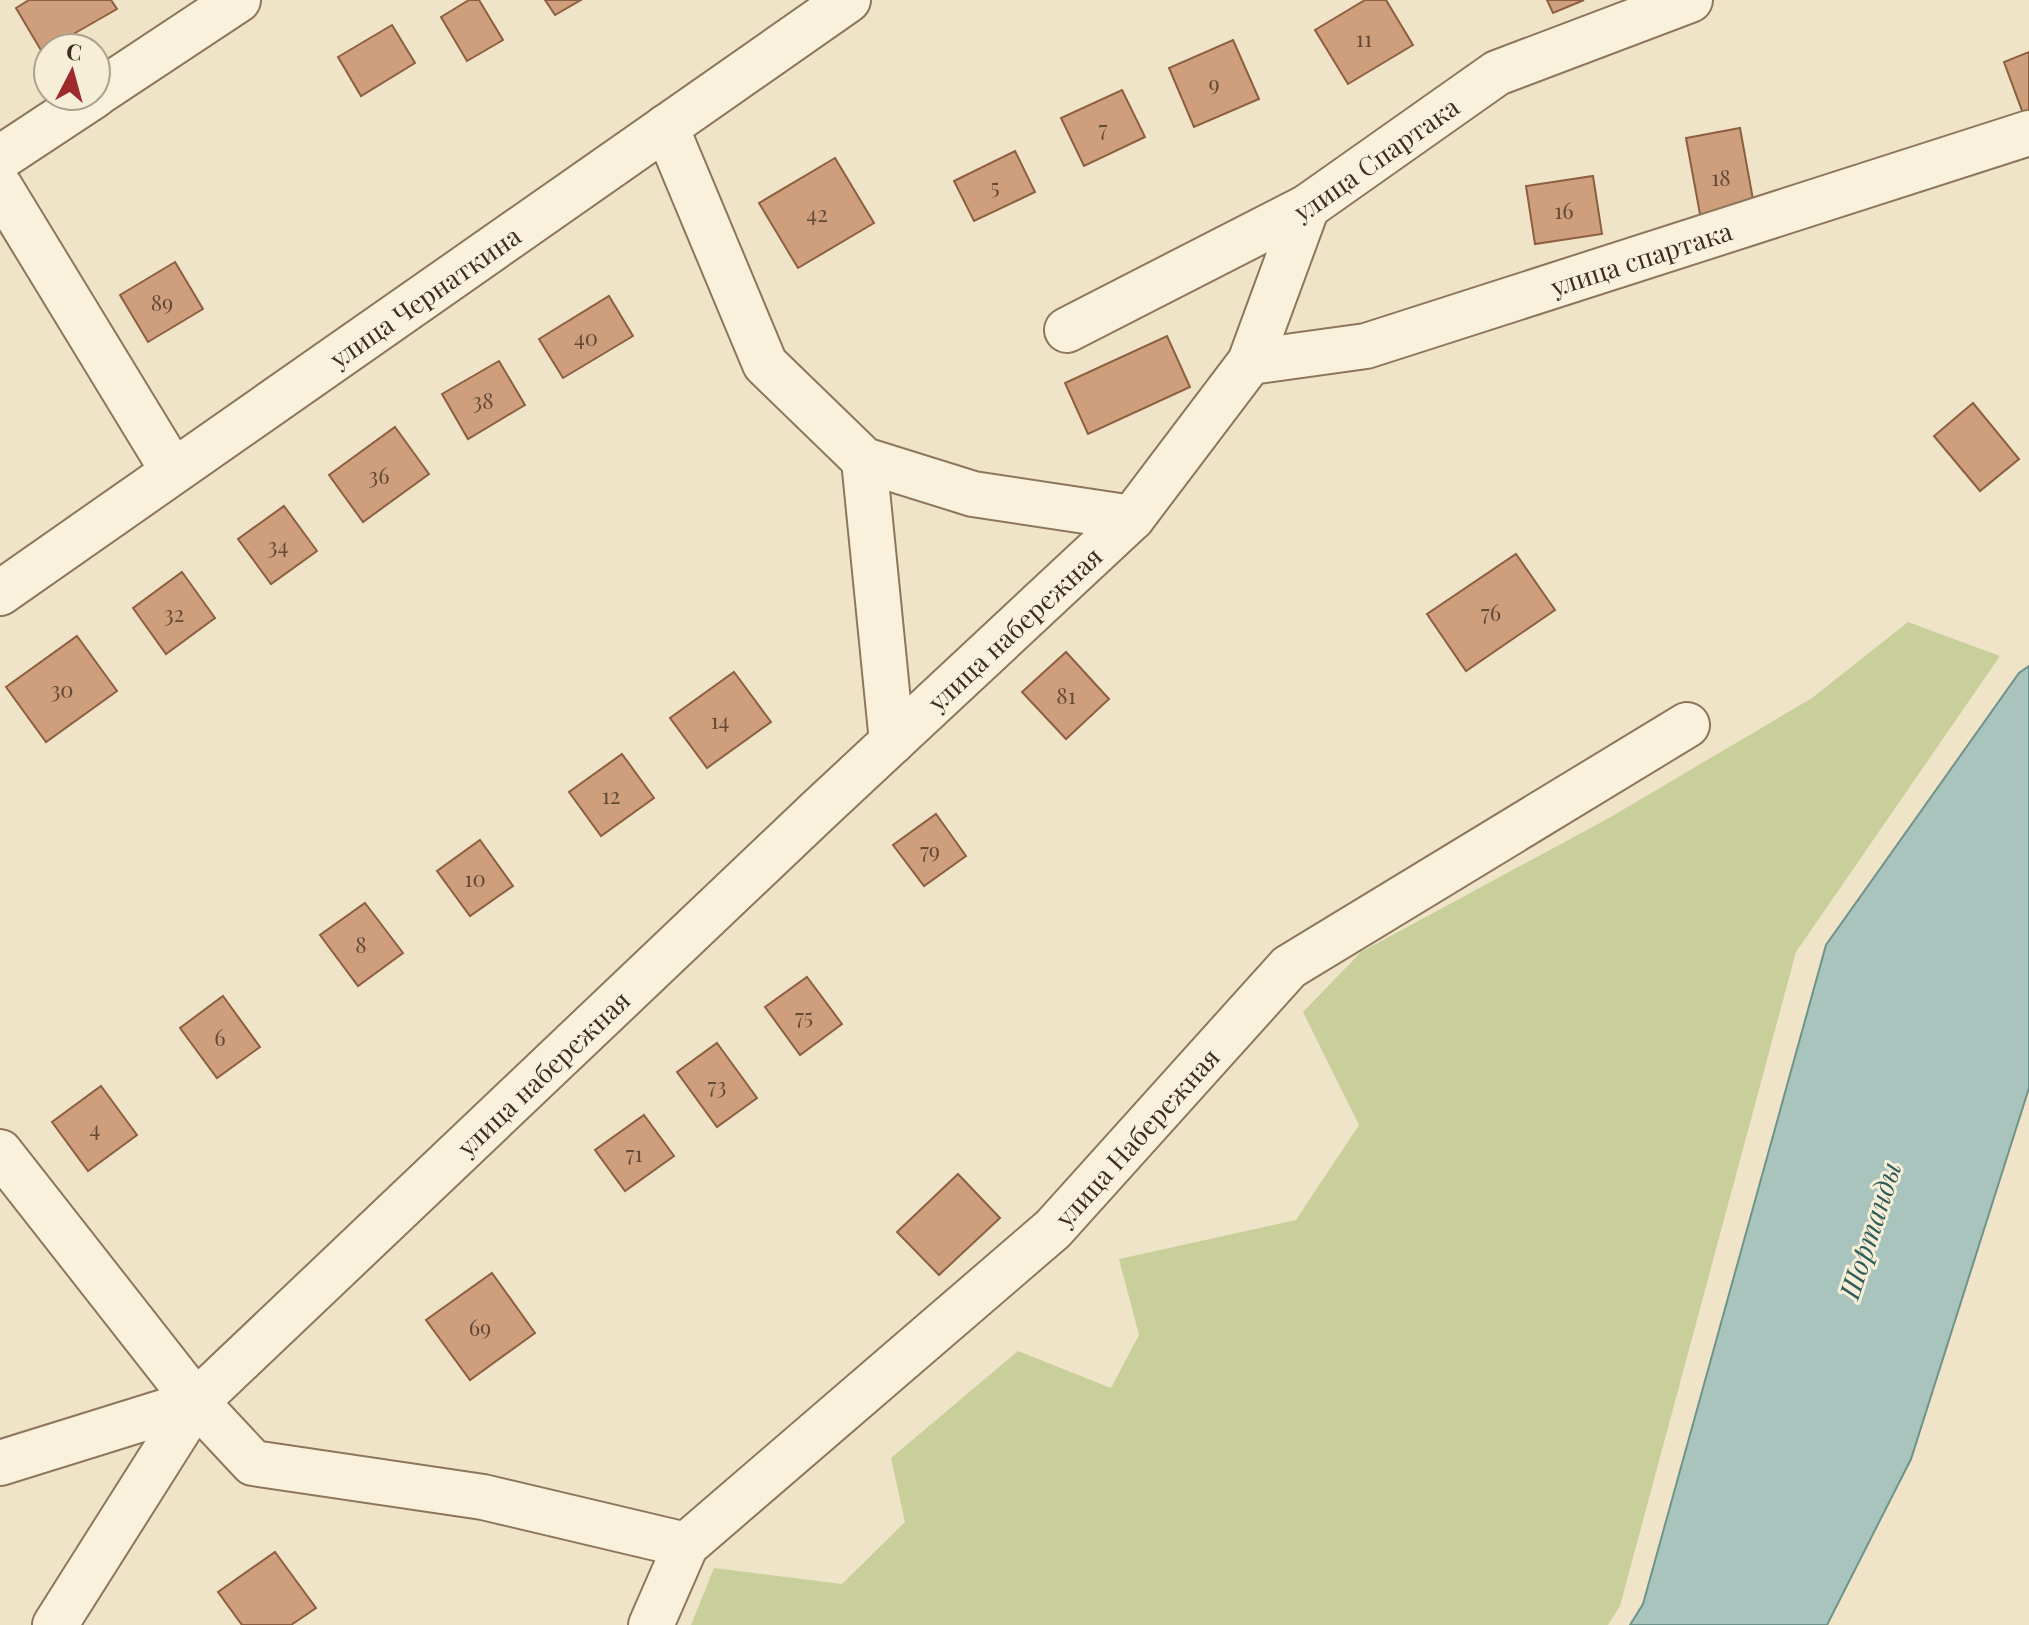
<svg xmlns="http://www.w3.org/2000/svg" width="2029" height="1625" font-family="'Playfair Display',serif">
	<style>
		.green { fill: #c9cf9b }
		.water { fill: #a9c4bc; stroke: #6f938a; stroke-width: 2 }
		.building { fill: #cf9f7d; stroke: #8d5f41; stroke-width: 2 }
		.lines { fill: none; stroke-linecap: round; stroke-linejoin: round }
		.minor-casing { stroke: #8d765c; stroke-width: 48 }
		.minor { stroke: #faf1dc; stroke-width: 44 }
		.labels { text-anchor: middle; dominant-baseline: central; stroke-width: 6; stroke-linejoin: round; paint-order: stroke }
		.number-label { font-size: 22px; fill: #624a37 }
		.street-label { font-size: 26px; fill: #3d2e20; stroke: #f7eed8 }
		.water-label { font-size: 28px; font-style: italic; fill: #2f5d5a; stroke: #f7eed8 }
	</style>
	<rect width="100%" height="100%" fill="#f0e4c8"/>
	<polygon class="green" points="1908,622 2000,656 1796,952 1620,1606 1608,1625 691,1625 714,1568 842,1584 905,1522 891,1458 1018,1351 1111,1388 1139,1335 1119,1259 1296,1220 1359,1125 1303,1012 1361,952 1609,818 1812,698"/>
	<polygon class="water" points="2029,666 2029,1088 1911,1459 1827,1625 1630,1625 1643,1604 1826,945 2019,673"/>
	<g class="building">
		<polygon points="29,0 111,0 117,9 42,52 16,8"/>
		<polygon points="469,0 479,0 503,40 467,61 441,17"/>
		<polygon points="545,0 581,0 555,15"/>
		<polygon points="1365,0 1386,0 1413,45 1348,84 1315,30"/>
		<polygon points="1547,0 1584,0 1553,13"/>
		<polygon points="392,25 415,63 361,96 338,57"/>
		<polygon points="1233,40 1259,99 1194,127 1169,68"/>
		<polygon points="2029,52 2029,123 2027,124 2004,62"/>
		<polygon points="1122,90 1145,137 1084,166 1061,118"/>
		<polygon points="1740,128 1756,216 1702,225 1686,138"/>
		<polygon points="1015,151 1035,192 974,221 954,181"/>
		<polygon points="835,158 874,223 798,268 759,203"/>
		<polygon points="1593,176 1602,234 1535,244 1526,186"/>
		<polygon points="175,262 203,309 148,342 120,295"/>
		<polygon points="609,296 633,336 563,378 539,339"/>
		<polygon points="1167,336 1190,387 1088,434 1065,383"/>
		<polygon points="499,361 525,405 468,439 442,394"/>
		<polygon points="1973,403 2019,459 1980,491 1934,436"/>
		<polygon points="395,427 429,474 363,522 329,475"/>
		<polygon points="284,506 317,551 271,584 238,539"/>
		<polygon points="1516,554 1555,610 1466,671 1427,614"/>
		<polygon points="182,572 215,618 166,654 133,608"/>
		<polygon points="77,636 117,691 46,742 6,687"/>
		<polygon points="1066,652 1109,699 1066,739 1022,692"/>
		<polygon points="734,672 771,722 707,768 670,718"/>
		<polygon points="622,754 654,798 601,836 569,792"/>
		<polygon points="936,814 966,856 924,886 893,845"/>
		<polygon points="480,840 513,886 470,916 437,871"/>
		<polygon points="365,903 403,953 358,986 320,935"/>
		<polygon points="807,977 842,1024 800,1055 765,1007"/>
		<polygon points="223,996 260,1047 217,1078 180,1028"/>
		<polygon points="717,1043 757,1098 717,1127 677,1072"/>
		<polygon points="101,1086 137,1135 88,1171 52,1122"/>
		<polygon points="644,1115 674,1156 625,1191 595,1150"/>
		<polygon points="958,1174 1000,1218 939,1275 897,1232"/>
		<polygon points="492,1273 535,1333 470,1380 426,1320"/>
		<polygon points="275,1552 316,1608 291,1625 242,1625 218,1592"/>
	</g>
	<g class="lines">
		<g class="minor-casing">
			<g id="minor">
				<polyline points="96,94 238,0"/>
				<polyline points="666,127 765,364 864,460 973,494 1132,518"/>
				<polyline points="0,158 94,96"/>
				<polyline points="0,187 173,471"/>
				<path id="s1" d="M1067,330L1307,207L1497,73L1690,0"/>
				<path id="s2" d="M1250,362L1366,346L2029,133"/>
				<polyline points="864,460 892,742"/>
				<path id="s3" d="M0,593L848,0"/>
				<polyline points="0,1152 196,1402 253,1463 483,1497 686,1545"/>
				<polyline points="0,1463 196,1402"/>
				<path id="s4" d="M55,1625L196,1402L820,809L1132,518L1250,362L1307,207"/>
				<path id="s5" d="M651,1625L686,1545L1053,1229L1289,967L1687,725"/>
			</g>
		</g>
		<use href="#minor" class="minor"/>
	</g>
	<g class="labels">
		<g class="number-label">
			<text x="1364" y="38">11</text>
			<text x="1214" y="83">9</text>
			<text x="1103" y="128">7</text>
			<text x="1721" y="177">18</text>
			<text x="995" y="186">5</text>
			<text x="1564" y="210">16</text>
			<text x="817" y="213">42</text>
			<text x="162" y="302">89</text>
			<text x="586" y="337">40</text>
			<text x="483" y="400">38</text>
			<text x="379" y="475">36</text>
			<text x="278" y="545">34</text>
			<text x="1491" y="612">76</text>
			<text x="174" y="613">32</text>
			<text x="62" y="689">30</text>
			<text x="1066" y="695">81</text>
			<text x="720" y="720">14</text>
			<text x="611" y="795">12</text>
			<text x="930" y="850">79</text>
			<text x="475" y="878">10</text>
			<text x="361" y="944">8</text>
			<text x="804" y="1016">75</text>
			<text x="220" y="1037">6</text>
			<text x="717" y="1085">73</text>
			<text x="95" y="1128">4</text>
			<text x="634" y="1153">71</text>
			<text x="480" y="1327">69</text>
		</g>
		<g class="street-label">
			<text stroke="none"><textPath href="#s1" startOffset="354">улица Спартака</textPath></text>
			<text stroke="none"><textPath href="#s2" startOffset="406">улица спартака</textPath></text>
			<text stroke="none"><textPath href="#s3" startOffset="518">улица Чернаткина</textPath></text>
			<text stroke="none"><textPath href="#s4" startOffset="1390">улица набережная</textPath></text>
			<text stroke="none"><textPath href="#s4" startOffset="742">улица набережная</textPath></text>
			<text stroke="none"><textPath href="#s5" startOffset="696">улица Набережная</textPath></text>
		</g>
		<g class="water-label">
			<text transform="translate(1869 1230) rotate(-72)">Шортанды</text>
		</g>
	</g>
	<g transform="translate(72 72) rotate(6)"><circle r="38" fill="#f7eed8" stroke="#ada18e" stroke-width="2"/>
	<path d="M0-6L14 30L0 20L-14 30Z" fill="#9e2a2b"/>
	<text y="-12" font-size="22" font-weight="bold" text-anchor="middle" fill="#3d2e20">С</text>
	</g>
</svg>
